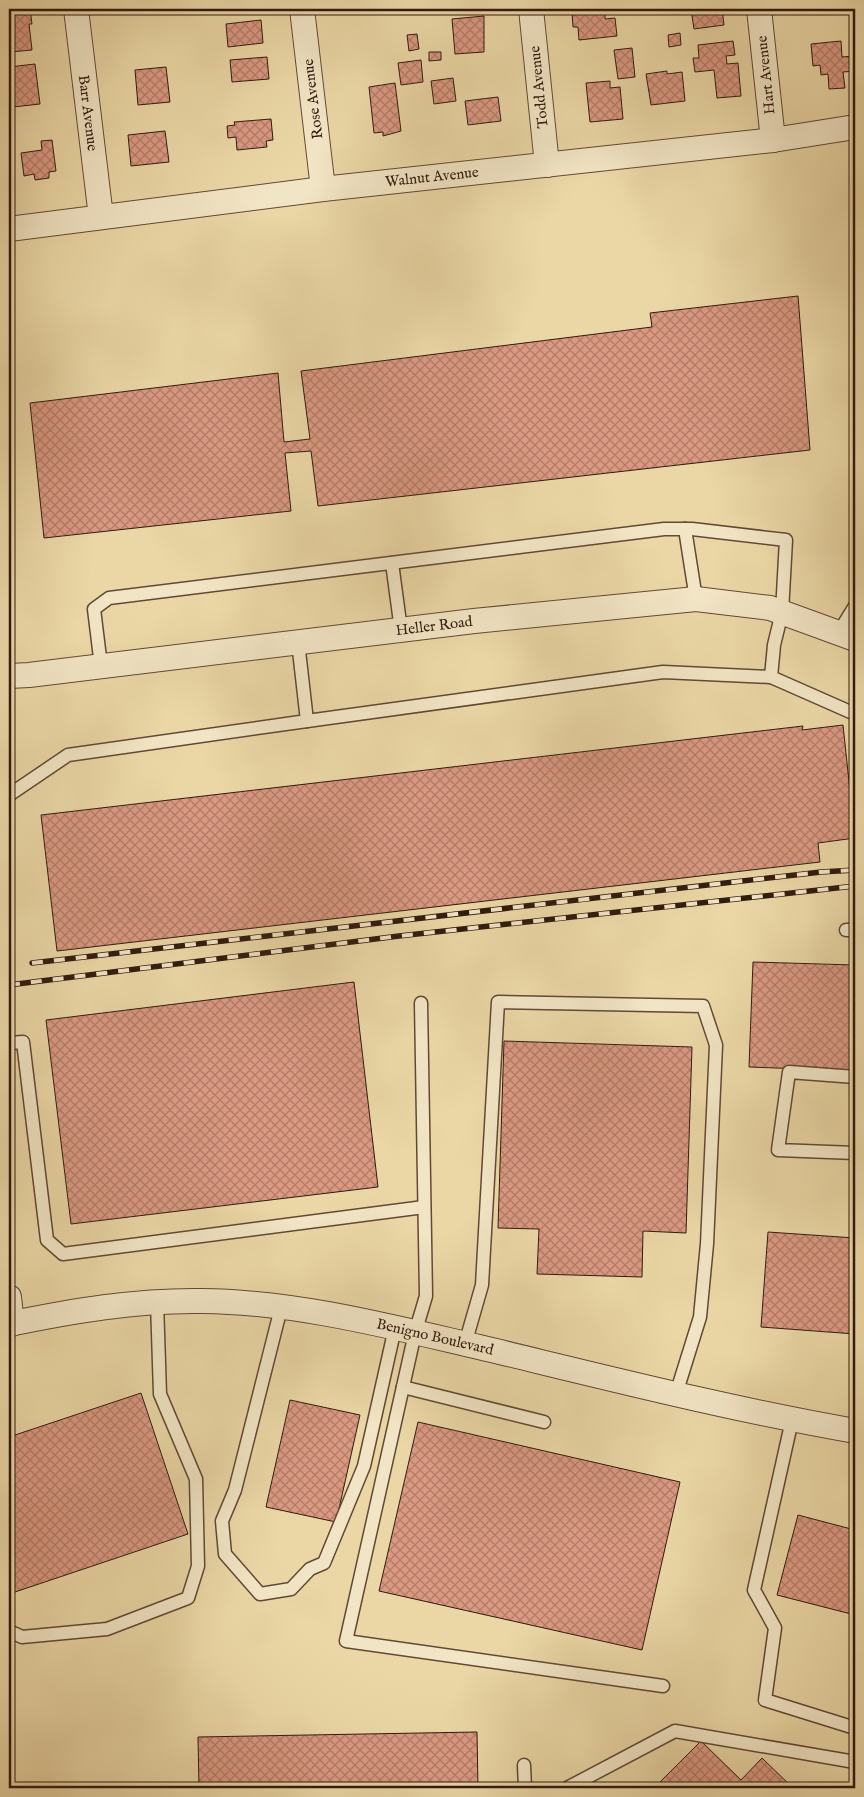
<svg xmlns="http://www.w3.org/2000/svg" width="864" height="1797" font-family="'IM FELL English',serif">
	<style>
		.building { fill: url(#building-cross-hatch); stroke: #311a0f }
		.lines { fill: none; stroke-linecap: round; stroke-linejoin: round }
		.lane-casing { stroke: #604935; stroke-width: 15 }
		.street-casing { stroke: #604935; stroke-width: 26 }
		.lane { stroke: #f2e5c5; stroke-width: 12 }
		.street { stroke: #f2e5c5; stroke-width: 24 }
		.rail-casing { stroke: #311a0f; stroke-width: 5.5 }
		.rail { stroke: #f2e5c5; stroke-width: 4; stroke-dasharray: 11; stroke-linecap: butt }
		.labels { text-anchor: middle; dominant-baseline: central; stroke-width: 4; stroke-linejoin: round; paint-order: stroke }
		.street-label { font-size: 15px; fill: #311a0f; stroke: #f2e5c5 }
	</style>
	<defs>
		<pattern id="building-cross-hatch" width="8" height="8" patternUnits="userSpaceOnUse" patternTransform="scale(1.25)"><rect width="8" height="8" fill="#db9982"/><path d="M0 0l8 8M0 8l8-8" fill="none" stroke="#b27c69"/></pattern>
	</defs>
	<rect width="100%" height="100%" fill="#ebd7a6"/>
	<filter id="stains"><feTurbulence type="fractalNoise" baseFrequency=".004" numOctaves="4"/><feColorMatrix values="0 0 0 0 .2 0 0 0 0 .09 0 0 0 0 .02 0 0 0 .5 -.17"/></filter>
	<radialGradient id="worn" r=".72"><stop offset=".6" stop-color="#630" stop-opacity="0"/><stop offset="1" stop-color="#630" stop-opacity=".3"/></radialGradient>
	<g class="building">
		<polygon points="9,9 30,9 32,24 29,24 32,50 10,52"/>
		<polygon points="577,9 621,9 621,13 605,14 605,19 615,18 617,36 579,40 578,27 573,27 572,13 577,13"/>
		<polygon points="691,9 722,9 724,25 694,29"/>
		<polygon points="484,16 484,52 455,54 452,19"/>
		<polygon points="261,20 263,43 228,47 226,24"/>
		<polygon points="680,33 681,45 669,47 668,35"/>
		<polygon points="417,34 419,49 409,51 407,35"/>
		<polygon points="733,41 735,55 726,56 727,64 738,63 741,96 717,98 714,70 695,72 693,58 699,58 698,45"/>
		<polygon points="841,41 842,57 855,56 855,71 843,72 845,88 829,89 828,74 821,75 820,65 813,66 811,44"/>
		<polygon points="632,48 635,77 618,79 614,50"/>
		<polygon points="429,52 441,52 441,60 429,61"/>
		<polygon points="267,57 269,79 232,82 230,60"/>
		<polygon points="421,60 423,82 401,85 398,63"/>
		<polygon points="35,64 40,104 13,107 9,67"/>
		<polygon points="166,67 170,102 138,105 135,70"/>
		<polygon points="667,71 667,74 682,72 685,101 651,105 646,74"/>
		<polygon points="453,78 456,101 434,104 431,81"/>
		<polygon points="610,81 610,88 620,87 623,119 590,122 586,83"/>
		<polygon points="395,83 401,131 383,136 383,132 374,133 369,87"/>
		<polygon points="498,97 501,121 468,125 465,101"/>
		<polygon points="271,119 273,140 266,141 267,147 237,150 236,137 228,138 227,126 235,125 234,122"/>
		<polygon points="165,131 169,162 131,166 128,135"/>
		<polygon points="52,140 56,171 49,172 49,178 35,180 34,174 24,176 21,153 42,150 41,141"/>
		<polygon points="798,296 810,450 318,506 311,451 285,453 291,511 44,538 30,403 278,373 284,442 310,439 301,371 652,327 650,313"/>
		<polygon points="843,725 855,838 818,843 820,862 57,951 41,815 803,726 802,730"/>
		<polygon points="753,962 855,965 855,1071 749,1067"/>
		<polygon points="354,982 378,1187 71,1224 46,1020"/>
		<polygon points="504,1041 692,1047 686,1233 643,1231 642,1277 537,1274 539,1229 498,1228"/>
		<polygon points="768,1232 855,1238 855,1334 761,1327"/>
		<polygon points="141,1393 188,1534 9,1594 9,1437"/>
		<polygon points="290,1400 360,1415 336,1522 266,1507"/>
		<polygon points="418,1422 680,1482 642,1650 379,1591"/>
		<polygon points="798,1515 855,1530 855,1615 777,1595"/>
		<polygon points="477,1732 478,1788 199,1788 198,1737"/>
		<polygon points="701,1741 741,1780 762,1758 793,1788 654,1788"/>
	</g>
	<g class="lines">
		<g class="lane-casing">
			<g id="lane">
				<polyline points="685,529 696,599"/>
				<polyline points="392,563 401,630"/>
				<polyline points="839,632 855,606"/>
				<polyline points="101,666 94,609 109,598 664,529 692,529 786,540 782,612 774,645 771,677 663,672 307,721"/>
				<polyline points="771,677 855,714"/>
				<polyline points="9,795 68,755 307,721 298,642"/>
				<polyline points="846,930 855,930"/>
				<polyline points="421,1003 426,1296 415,1333 346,1641 663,1686"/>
				<polyline points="9,1043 23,1042 47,1240 63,1254 424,1207"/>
				<polyline points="855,1077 789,1072 778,1150 855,1153"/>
				<polyline points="281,1308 235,1490 222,1521 225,1554 260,1594 291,1589 310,1569 324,1563 364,1466 395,1328"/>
				<polyline points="465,1344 482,1285 498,1002 703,1006 716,1045 707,1244 700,1317 676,1394"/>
				<polyline points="403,1387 544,1422"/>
				<polyline points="792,1420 754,1590 775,1628 765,1700 855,1728"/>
				<polyline points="9,1631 22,1637 107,1629 188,1598 198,1566 196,1479 160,1394 157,1302"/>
				<polyline points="524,1765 525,1788"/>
				<polyline points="567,1788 675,1731 855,1762"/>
			</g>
		</g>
		<g class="street-casing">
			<g id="street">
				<polyline points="76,9 101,217"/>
				<polyline points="302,9 323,189"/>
				<polyline points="531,9 547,165"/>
				<polyline points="759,9 773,140"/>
				<polyline points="9,229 323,189 773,140 855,127"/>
				<polyline points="9,676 29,675 474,621 696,599 770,608 855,639"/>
				<polyline points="9,1297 12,1324"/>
				<path d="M9,1324C72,1311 136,1300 202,1301C296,1302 388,1326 479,1347C604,1377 729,1409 855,1431"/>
			</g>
		</g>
		<use href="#lane" class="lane"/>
		<use href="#street" class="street"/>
		<g class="rail-casing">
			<g id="rail">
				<polyline points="32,963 821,872 855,870"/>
				<polyline points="9,985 399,936 855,886"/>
			</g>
		</g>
		<use href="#rail" class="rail"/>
	</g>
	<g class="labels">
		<g class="street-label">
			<text transform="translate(766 75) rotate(-96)">Hart Avenue</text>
			<text transform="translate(539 87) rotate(-96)">Todd Avenue</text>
			<text transform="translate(313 99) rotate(-97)">Rose Avenue</text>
			<text transform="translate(88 113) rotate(83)">Barr Avenue</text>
			<text transform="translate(432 177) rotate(-6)">Walnut Avenue</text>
			<text transform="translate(434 626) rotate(-7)">Heller Road</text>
			<text transform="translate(435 1337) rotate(13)">Benigno Boulevard</text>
		</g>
	</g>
	<rect width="864" height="1797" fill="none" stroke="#ebd7a6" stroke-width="30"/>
	<rect x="10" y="10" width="844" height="1777" fill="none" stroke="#311a0f" stroke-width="2.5"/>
	<rect x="15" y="15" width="834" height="1767" fill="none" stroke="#311a0f"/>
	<rect width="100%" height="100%" filter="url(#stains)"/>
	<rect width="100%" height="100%" fill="url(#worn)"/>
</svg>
